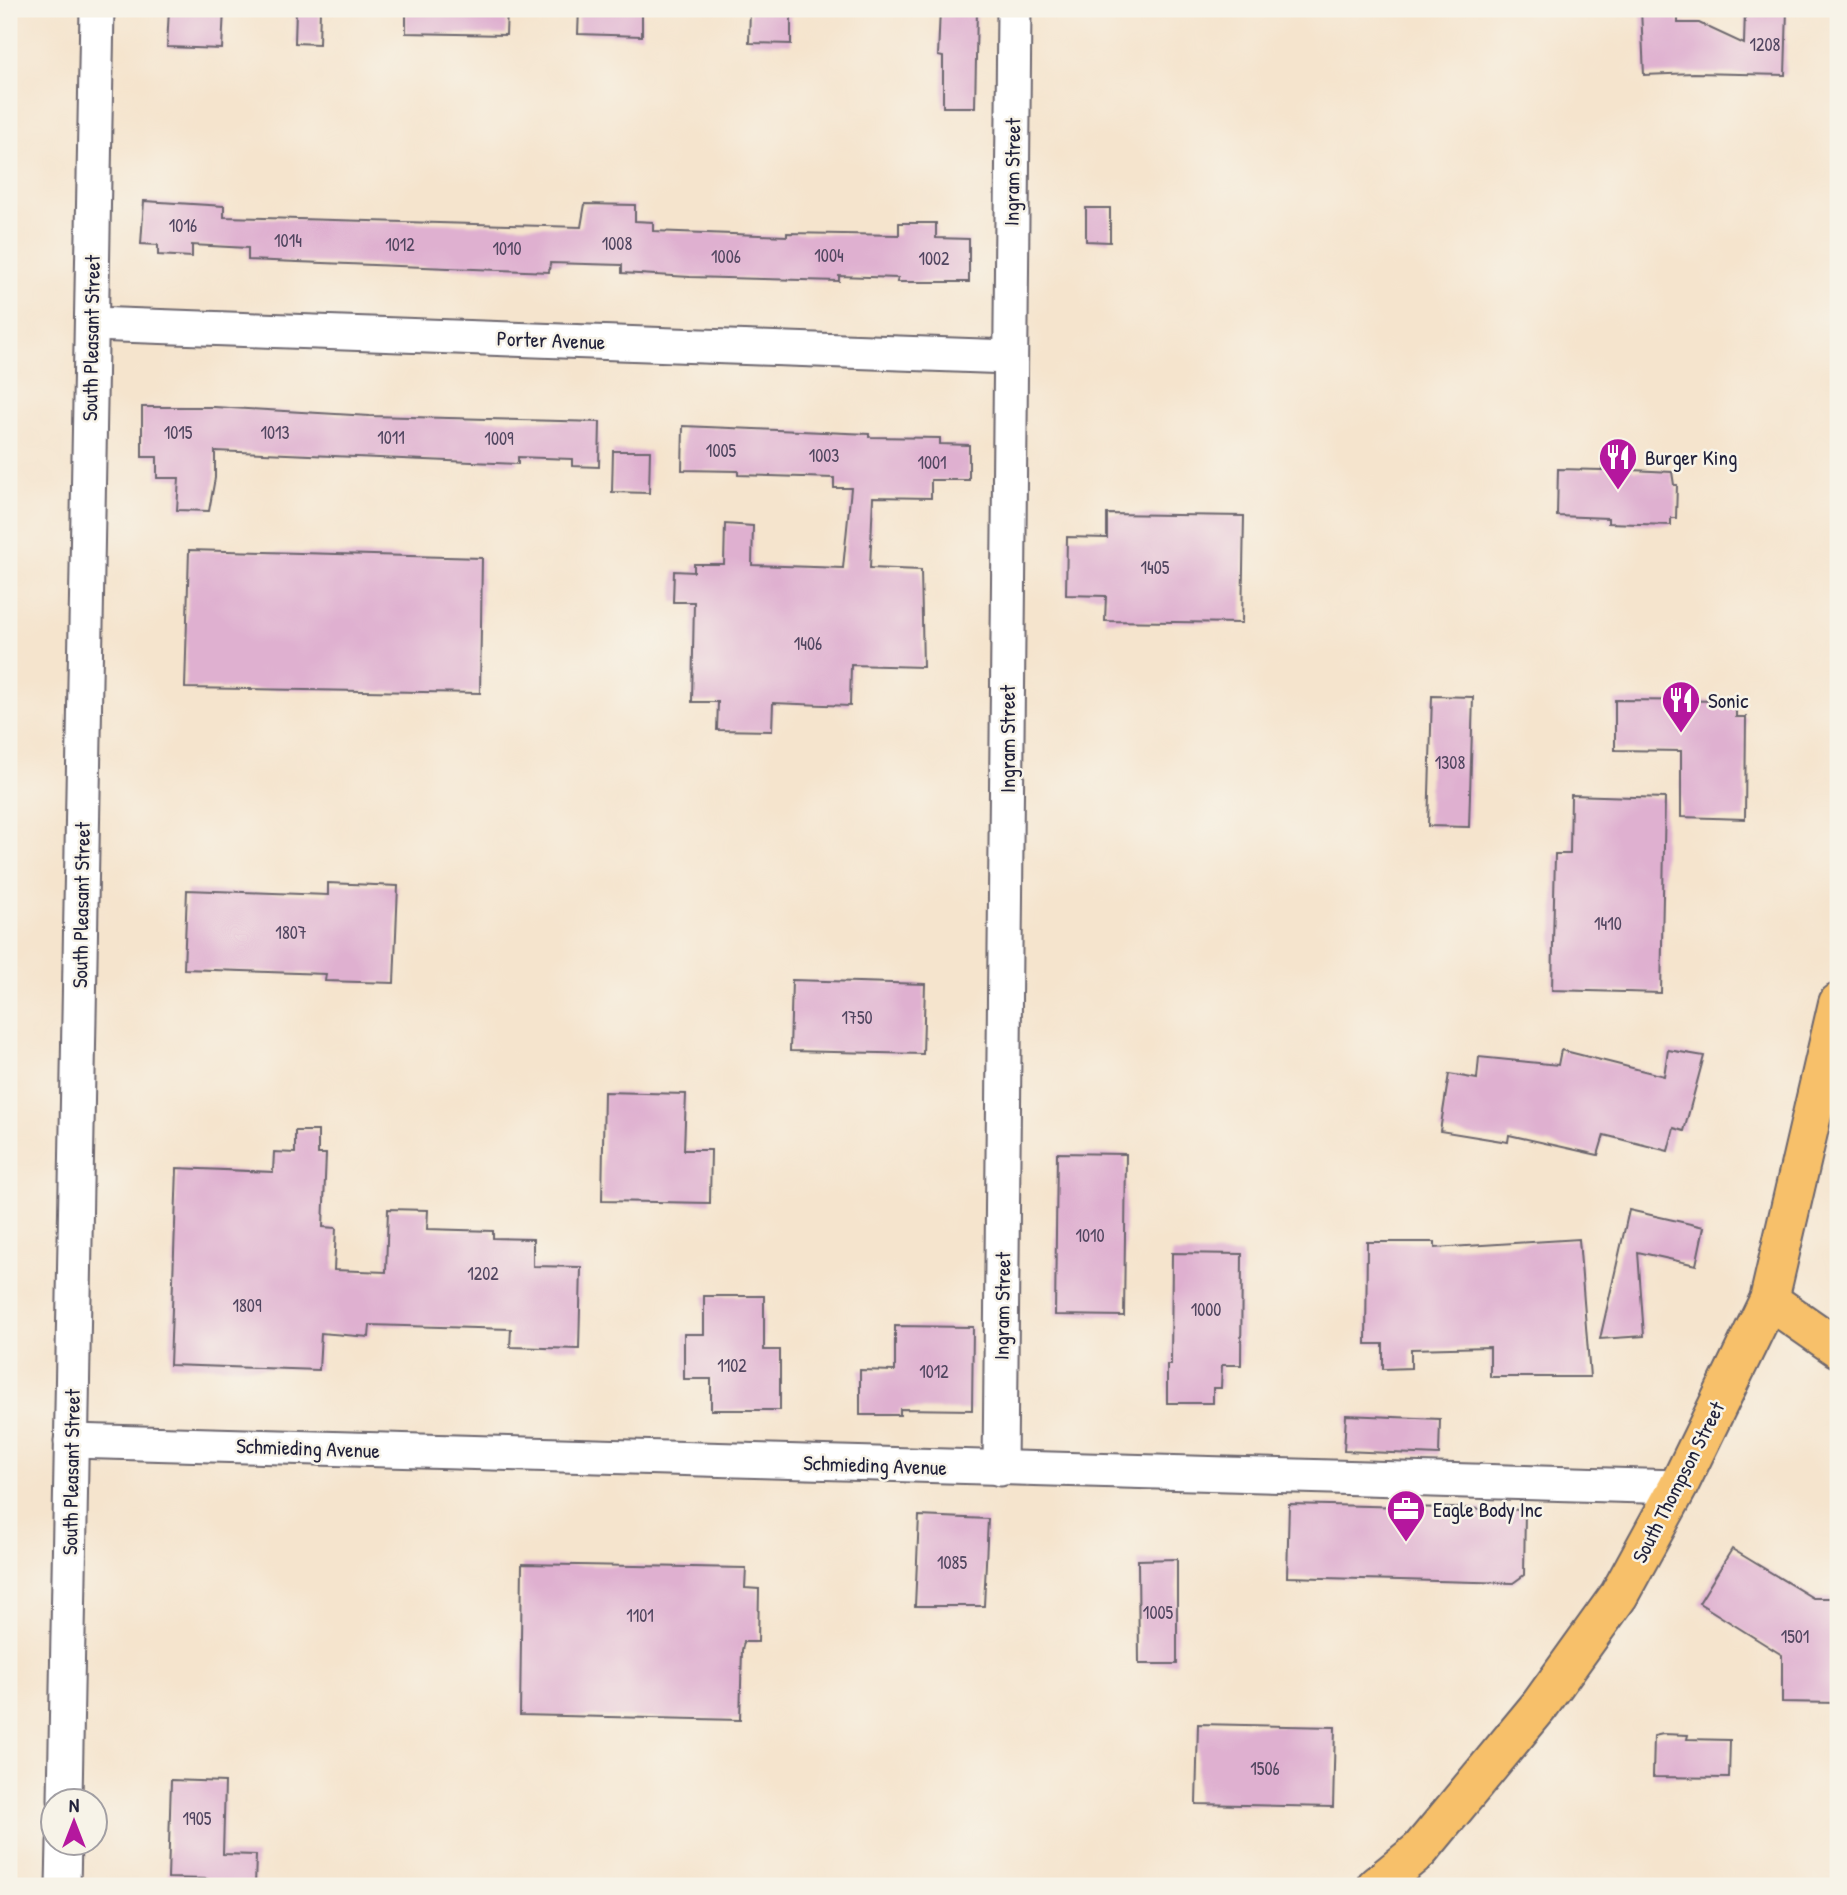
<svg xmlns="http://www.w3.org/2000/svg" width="1847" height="1895" font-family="'Patrick Hand',sans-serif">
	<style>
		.building { fill: #dfb0d0 }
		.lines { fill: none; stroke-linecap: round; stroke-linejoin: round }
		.minor-casing { stroke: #6c666e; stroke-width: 37 }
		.trunk-casing { stroke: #6c666e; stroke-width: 42 }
		.minor { stroke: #fff; stroke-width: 33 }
		.trunk { stroke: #f7c06b; stroke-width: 38 }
		.labels { text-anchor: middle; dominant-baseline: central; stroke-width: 5; stroke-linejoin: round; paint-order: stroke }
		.number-label { font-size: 18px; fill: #514660 }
		.street-label { font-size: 21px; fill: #22223b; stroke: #f7f3e8 }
		.poi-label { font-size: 21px; fill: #22223b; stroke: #f7f3e8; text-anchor: start }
	</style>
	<rect width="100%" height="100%" fill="#f7f3e8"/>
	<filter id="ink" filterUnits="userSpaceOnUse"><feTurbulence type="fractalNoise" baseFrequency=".0143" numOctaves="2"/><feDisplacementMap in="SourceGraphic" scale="14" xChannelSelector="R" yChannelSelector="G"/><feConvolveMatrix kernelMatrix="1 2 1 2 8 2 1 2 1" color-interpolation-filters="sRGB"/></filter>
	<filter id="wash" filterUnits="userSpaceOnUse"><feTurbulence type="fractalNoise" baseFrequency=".00686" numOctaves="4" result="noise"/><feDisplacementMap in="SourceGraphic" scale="28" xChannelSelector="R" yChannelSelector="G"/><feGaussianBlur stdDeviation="1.57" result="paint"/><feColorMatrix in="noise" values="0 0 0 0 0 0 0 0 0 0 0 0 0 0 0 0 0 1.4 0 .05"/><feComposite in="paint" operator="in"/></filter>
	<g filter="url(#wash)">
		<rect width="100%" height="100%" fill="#f5e4cd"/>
		<g id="blocks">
			<g class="building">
				<polygon points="169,9 224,9 222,49 167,47"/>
				<polygon points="296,9 320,9 319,44 295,43"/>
				<polygon points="406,9 507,9 506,35 406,33"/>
				<polygon points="579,9 642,9 642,36 578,34"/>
				<polygon points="750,9 791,9 791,44 749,43"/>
				<polygon points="940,9 977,9 975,107 943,107 943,57 938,56"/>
				<polygon points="1641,9 1678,9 1678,23 1699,23 1744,44 1745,9 1787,9 1785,75 1694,73 1644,75"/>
				<polygon points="144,201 224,206 224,217 581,227 585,204 635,205 635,221 653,222 653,231 787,236 787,233 899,235 899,223 936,223 936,238 969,239 969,282 897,282 898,278 839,276 839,281 690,277 622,273 622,265 550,263 549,272 248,260 248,248 192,245 192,257 158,255 158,245 141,244"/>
				<polygon points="1086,208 1110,208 1110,242 1086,241"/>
				<polygon points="142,407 214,407 370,416 600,422 599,467 572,466 572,459 518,457 518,464 215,451 215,478 209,511 177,510 179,478 157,478 157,457 142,457"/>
				<polygon points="683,426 869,434 869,437 940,438 940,444 969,445 969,480 931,480 931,498 873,497 870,568 921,570 923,667 851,665 850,706 773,703 772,731 717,730 718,702 692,702 694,602 673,602 674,571 694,572 694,564 724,564 725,524 753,526 752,565 843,568 851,488 834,488 834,478 738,475 738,471 682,470"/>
				<polygon points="613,451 650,451 649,493 612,492"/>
				<polygon points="1602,465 1632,465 1632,470 1672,472 1674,485 1677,485 1676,518 1671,518 1671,525 1608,523 1608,518 1557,516 1558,469 1602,470"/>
				<polygon points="1107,514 1244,516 1242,623 1105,621 1106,596 1066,595 1067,537 1107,538"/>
				<polygon points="189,550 482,558 480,693 185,688"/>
				<polygon points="1432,696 1473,697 1469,827 1428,826"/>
				<polygon points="1615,700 1736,701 1736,717 1746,717 1745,819 1681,817 1681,751 1615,750"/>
				<polygon points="1571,795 1665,798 1661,993 1552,990 1555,854 1570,854"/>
				<polygon points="328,883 398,886 394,983 325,981 326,974 184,969 187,890 328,895"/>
				<polygon points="792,980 925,984 923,1054 790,1051"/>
				<polygon points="1561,1050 1664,1076 1668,1050 1704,1056 1684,1131 1674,1128 1668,1151 1604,1135 1598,1155 1509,1135 1508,1142 1440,1131 1449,1074 1477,1079 1479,1057 1558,1065"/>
				<polygon points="604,1092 686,1094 684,1150 711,1150 710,1203 602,1201"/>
				<polygon points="295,1131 318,1131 318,1154 326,1154 323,1227 336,1228 334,1270 386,1272 388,1209 428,1210 427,1229 493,1231 493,1238 533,1239 533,1266 581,1267 579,1349 510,1347 511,1329 370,1325 369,1337 321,1333 319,1370 170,1365 177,1168 273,1172 274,1152 295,1153"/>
				<polygon points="1057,1153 1126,1154 1124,1316 1055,1315"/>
				<polygon points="1629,1210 1704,1227 1696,1265 1638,1252 1644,1336 1600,1339"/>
				<polygon points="1579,1239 1590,1377 1490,1377 1490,1347 1411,1349 1411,1368 1383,1369 1383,1344 1366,1344 1367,1242 1435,1242 1435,1248"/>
				<polygon points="1172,1253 1242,1254 1241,1365 1222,1365 1221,1388 1213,1388 1213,1403 1167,1403 1167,1365 1171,1365"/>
				<polygon points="704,1296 764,1296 764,1350 780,1350 780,1410 711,1410 711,1379 684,1379 684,1334 704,1334"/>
				<polygon points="895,1326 973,1327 972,1410 900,1409 900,1415 860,1415 860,1370 895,1371"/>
				<polygon points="1346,1415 1440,1419 1439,1455 1344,1451"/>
				<polygon points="1289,1504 1525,1510 1524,1575 1513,1583 1287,1577"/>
				<polygon points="919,1516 988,1519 984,1606 915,1606"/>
				<polygon points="1732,1549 1813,1598 1838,1598 1837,1703 1782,1702 1782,1655 1699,1603"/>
				<polygon points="1177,1559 1177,1664 1139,1664 1138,1560"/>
				<polygon points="522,1564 746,1568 745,1588 759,1589 758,1642 744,1642 742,1650 740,1720 520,1715"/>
				<polygon points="1198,1724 1335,1727 1333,1807 1196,1804"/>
				<polygon points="1663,1734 1688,1735 1687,1739 1730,1740 1729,1778 1653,1777 1654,1736"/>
				<polygon points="171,1780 225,1782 223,1854 256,1855 255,1886 207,1886 207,1879 168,1878"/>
			</g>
		</g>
	</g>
	<g filter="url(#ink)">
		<use href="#blocks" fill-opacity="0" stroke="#6c666e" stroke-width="2"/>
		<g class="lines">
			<g class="minor-casing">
				<g id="minor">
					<polyline points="92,324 1010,357"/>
					<polyline points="71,1441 1678,1487"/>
					<polyline points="1000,1469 1014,9"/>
					<polyline points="65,1800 97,9"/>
					<polyline points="63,1886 64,1842"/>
				</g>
			</g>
			<g class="trunk-casing">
				<g id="trunk">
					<polyline points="1769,1300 1838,1348"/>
					<polyline points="1376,1886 1420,1850 1540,1705 1619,1595 1678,1487 1769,1300 1838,1003"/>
				</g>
			</g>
			<use href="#minor" class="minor"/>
			<use href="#trunk" class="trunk"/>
		</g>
	</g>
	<defs>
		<g id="restaurant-pin" transform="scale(2.0125)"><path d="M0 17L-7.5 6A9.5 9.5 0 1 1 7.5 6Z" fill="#b5179e" stroke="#f7f3e8"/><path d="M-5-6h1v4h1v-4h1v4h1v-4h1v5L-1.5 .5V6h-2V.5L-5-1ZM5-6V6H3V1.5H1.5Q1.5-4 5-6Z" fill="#fff"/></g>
		<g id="office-pin" transform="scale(2.0125)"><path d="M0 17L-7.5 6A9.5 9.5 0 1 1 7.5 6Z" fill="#b5179e" stroke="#f7f3e8"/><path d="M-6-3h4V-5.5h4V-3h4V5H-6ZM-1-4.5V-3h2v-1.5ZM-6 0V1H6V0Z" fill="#fff"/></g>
	</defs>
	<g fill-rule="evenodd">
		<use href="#restaurant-pin" x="1618" y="457"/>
		<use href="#restaurant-pin" x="1681" y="700"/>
		<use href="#office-pin" x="1406" y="1509"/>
	</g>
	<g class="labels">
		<g class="number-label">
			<text x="1765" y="44">1208</text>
			<text x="183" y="225">1016</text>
			<text x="288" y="240">1014</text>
			<text x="617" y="243">1008</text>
			<text x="400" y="244">1012</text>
			<text x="507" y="248">1010</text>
			<text x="829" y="255">1004</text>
			<text x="726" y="256">1006</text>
			<text x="934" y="258">1002</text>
			<text x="178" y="432">1015</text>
			<text x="275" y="432">1013</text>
			<text x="391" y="437">1011</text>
			<text x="499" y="438">1009</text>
			<text x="721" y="450">1005</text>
			<text x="824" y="455">1003</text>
			<text x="932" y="462">1001</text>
			<text x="1155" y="567">1405</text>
			<text x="808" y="643">1406</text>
			<text x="1450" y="762">1308</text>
			<text x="1608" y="923">1410</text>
			<text x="291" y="932">1807</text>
			<text x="857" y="1017">1750</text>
			<text x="1090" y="1235">1010</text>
			<text x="483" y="1273">1202</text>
			<text x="247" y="1305">1809</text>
			<text x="1206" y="1309">1000</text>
			<text x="732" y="1365">1102</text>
			<text x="934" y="1371">1012</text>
			<text x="952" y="1562">1085</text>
			<text x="1158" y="1612">1005</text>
			<text x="640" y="1615">1101</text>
			<text x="1795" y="1636">1501</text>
			<text x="1265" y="1768">1506</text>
			<text x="197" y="1818">1905</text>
		</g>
		<g class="street-label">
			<text transform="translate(1012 172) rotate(-89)">Ingram Street</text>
			<text transform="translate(91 338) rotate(-89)">South Pleasant Street</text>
			<text transform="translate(551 340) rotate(2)">Porter Avenue</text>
			<text transform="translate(1007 739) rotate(-90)">Ingram Street</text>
			<text transform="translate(81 905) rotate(-89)">South Pleasant Street</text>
			<text transform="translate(1002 1306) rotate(-89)">Ingram Street</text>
			<text transform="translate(308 1448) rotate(2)">Schmieding Avenue</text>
			<text transform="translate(875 1465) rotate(2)">Schmieding Avenue</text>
			<text transform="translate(71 1472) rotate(-89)">South Pleasant Street</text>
			<text transform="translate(1678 1482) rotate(-63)">South Thompson Street</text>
		</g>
		<g class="poi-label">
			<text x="1645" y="457">Burger King</text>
			<text x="1708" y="700">Sonic</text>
			<text x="1433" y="1509">Eagle Body Inc</text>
		</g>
	</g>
	<rect width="1847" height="1895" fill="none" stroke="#f7f3e8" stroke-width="35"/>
	<g transform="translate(74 1822)"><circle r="33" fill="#f7f3e8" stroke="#a29fa3" stroke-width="2"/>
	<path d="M0-5L12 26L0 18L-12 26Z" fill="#b5179e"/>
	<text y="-10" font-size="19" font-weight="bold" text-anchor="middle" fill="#22223b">N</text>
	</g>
</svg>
